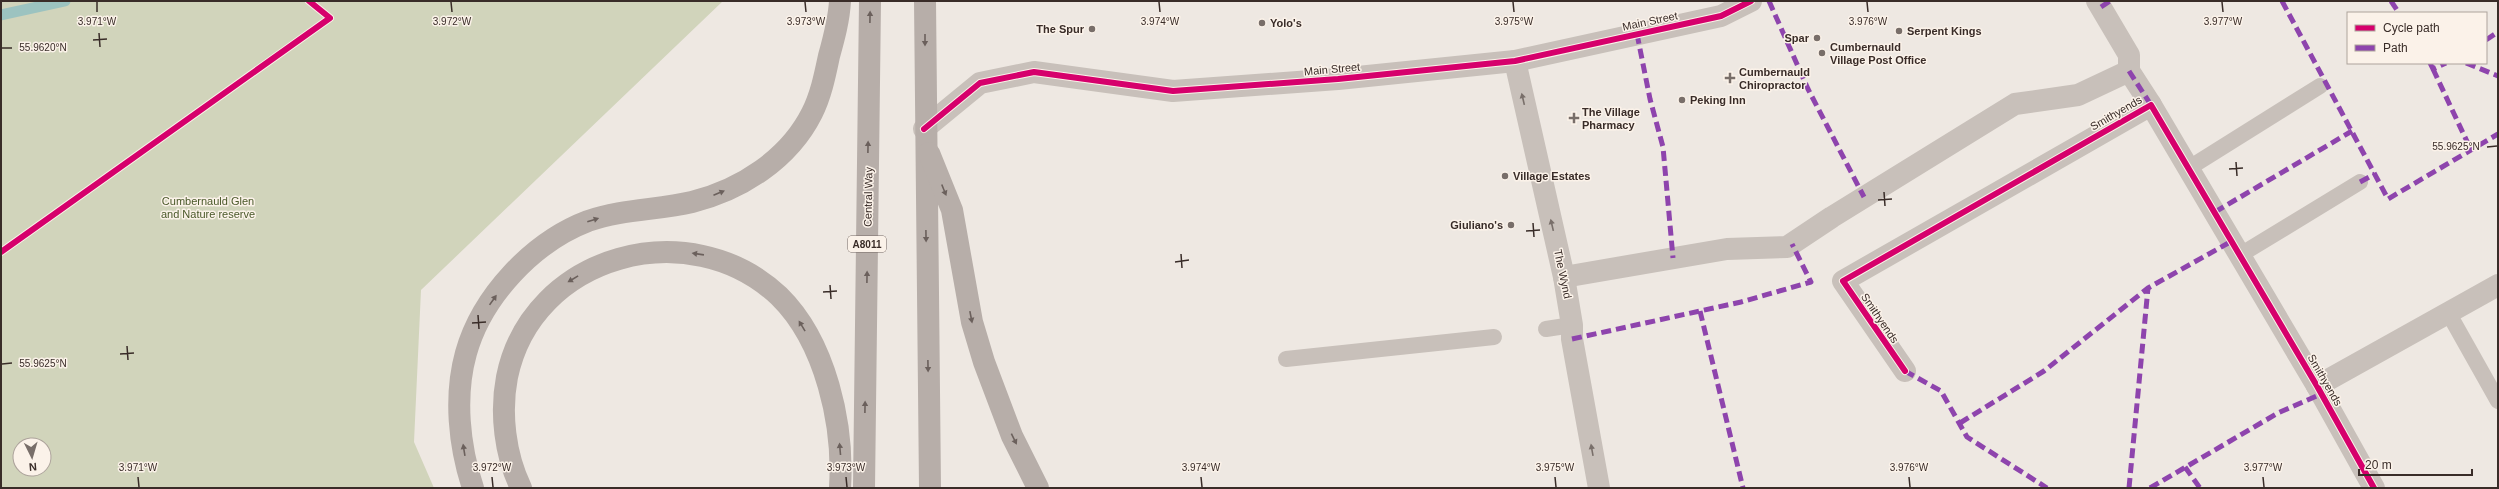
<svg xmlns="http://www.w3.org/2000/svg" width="2499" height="489" font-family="Helvetica,sans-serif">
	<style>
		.green { fill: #d1d4bb; fill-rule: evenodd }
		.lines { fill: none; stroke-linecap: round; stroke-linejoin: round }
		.stream { stroke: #9cc3c0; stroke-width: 11 }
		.lane { stroke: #c8c0ba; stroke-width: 16 }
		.street { stroke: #c8c0ba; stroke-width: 22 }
		.primary { stroke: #b7aea9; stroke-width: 22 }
		.quiet { stroke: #8e44ad; stroke-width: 5; stroke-dasharray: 10 5; stroke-linecap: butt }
		.cycleway-casing { stroke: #fbf2e9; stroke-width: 8 }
		.cycleway { stroke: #d6006c; stroke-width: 6 }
		.oneway { fill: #6b605c }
		.oneway2 { fill: #796f6a }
		.ticks { fill: none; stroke: #392c28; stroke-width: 1.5 }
		.poi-dot { fill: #786e69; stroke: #fbf2e9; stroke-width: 1.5 }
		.labels { text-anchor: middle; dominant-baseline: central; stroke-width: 3; stroke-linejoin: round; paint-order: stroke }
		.shield { fill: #fbf2e9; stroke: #736762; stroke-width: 1 }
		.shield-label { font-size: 10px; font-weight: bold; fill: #392c28 }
		.street-label { font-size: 11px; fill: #392c28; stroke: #fbf2e9 }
		.poi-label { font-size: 11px; font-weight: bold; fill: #392c28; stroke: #fbf2e9; text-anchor: start }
		.park-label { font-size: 11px; fill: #4a592a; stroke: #fbf2e9 }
		.ticks-label { font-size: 10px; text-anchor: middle; fill: #392c28; stroke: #fbf2e9; stroke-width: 3; stroke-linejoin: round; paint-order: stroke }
	</style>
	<rect width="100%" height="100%" fill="#eee8e2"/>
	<path class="green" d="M1,1H723L421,290L414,442L434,488H1ZM20,445H44V469H20Z"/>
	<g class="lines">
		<polyline class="stream" points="1,15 65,1"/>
		<g class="lane">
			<polyline points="2189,168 2320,86"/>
			<polyline points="2240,255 2360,182"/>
			<polyline points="2449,314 2498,401"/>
			<polyline points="1546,329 1572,325"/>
			<polyline points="1286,359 1494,337"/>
		</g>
		<g class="street">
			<polyline points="1515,61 1564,277 1572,325 1572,339 1599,488"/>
			<polyline points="2129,71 2151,105"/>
			<polyline points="924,129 980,83 1034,72 1173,91 1338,79 1515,61 1721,16 1751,1"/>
			<polyline points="1564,277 1727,249 1787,247 1832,217 2015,104 2078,95 2129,71 2129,55 2097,1"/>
			<polyline points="1905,371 1843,281 2151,105 2317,386 2374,488"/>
			<polyline points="2317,386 2498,285"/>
		</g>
		<g class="primary">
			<polyline points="925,1 930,488"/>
			<polyline points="929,153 952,210 972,322 984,362 1012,436 1038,488"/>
			<path d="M473,488C459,446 454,396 466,353C482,296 533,242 588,221C622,209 658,210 692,202C741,190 789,159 812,113C821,95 825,75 829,56C834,38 839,20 840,1"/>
			<path d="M521,488C505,455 500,413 507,377C532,254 690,212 779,296C826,342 844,425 840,488"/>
			<polyline points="864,488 870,1"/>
		</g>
		<g class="quiet">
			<polyline points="1769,1 1808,89 1864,197"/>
			<polyline points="2282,1 2388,199 2498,134"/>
			<polyline points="2391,1 2399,13"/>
			<polyline points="2101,7 2110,1"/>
			<polyline points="1637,34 1650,99 1663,147 1673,258"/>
			<polyline points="2486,40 2498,32"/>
			<polyline points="2430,63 2433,69 2446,63"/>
			<polyline points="2466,63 2498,76"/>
			<polyline points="2433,69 2471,150"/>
			<polyline points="2129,71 2151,105"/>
			<polyline points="2360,182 2375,174"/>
			<polyline points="2215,212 2352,131"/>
			<polyline points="1700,311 1743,488"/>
			<polyline points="1572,339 1741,302 1811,282 1792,244"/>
			<polyline points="1905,371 1941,391 1967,437 2047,488"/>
			<polyline points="1960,423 2044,371 2148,288 2232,241"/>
			<polyline points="2185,467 2200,488"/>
			<polyline points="2129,488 2148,288"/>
			<polyline points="2150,488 2278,413 2321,394"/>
		</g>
		<g class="cycleway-casing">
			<g id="cycleway">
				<polyline points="924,129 980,83 1034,72 1173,91 1338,79 1515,61 1721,16 1751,1"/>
				<polyline points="1,252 330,18 309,1"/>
				<polyline points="1905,371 1843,281 2151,105 2317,386 2374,488"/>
			</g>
		</g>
		<use href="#cycleway" class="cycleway"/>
	</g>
	<defs><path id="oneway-solid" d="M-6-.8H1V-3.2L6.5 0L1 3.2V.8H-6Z"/></defs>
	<g class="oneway">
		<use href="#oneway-solid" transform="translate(870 17) rotate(-89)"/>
		<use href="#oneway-solid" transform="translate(925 40) rotate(90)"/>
		<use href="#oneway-solid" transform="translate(868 147) rotate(-89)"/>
		<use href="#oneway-solid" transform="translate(944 190) rotate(68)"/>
		<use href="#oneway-solid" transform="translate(719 193) rotate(-23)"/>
		<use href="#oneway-solid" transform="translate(593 220) rotate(-18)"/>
		<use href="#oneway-solid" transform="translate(926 236) rotate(89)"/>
		<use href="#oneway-solid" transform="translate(698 254) rotate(-172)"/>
		<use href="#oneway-solid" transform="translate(867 277) rotate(-89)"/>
		<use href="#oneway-solid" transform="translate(573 279) rotate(149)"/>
		<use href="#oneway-solid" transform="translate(493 300) rotate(-55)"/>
		<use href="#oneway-solid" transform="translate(971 317) rotate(79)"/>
		<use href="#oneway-solid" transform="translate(802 326) rotate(-121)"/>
		<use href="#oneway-solid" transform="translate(928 366) rotate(89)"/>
		<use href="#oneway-solid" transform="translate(865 407) rotate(-89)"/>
		<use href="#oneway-solid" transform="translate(1014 439) rotate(64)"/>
		<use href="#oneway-solid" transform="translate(840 449) rotate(-95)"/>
		<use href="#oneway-solid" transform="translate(464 450) rotate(-99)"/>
	</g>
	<g class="oneway2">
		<use href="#oneway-solid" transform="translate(1523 99) rotate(-103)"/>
		<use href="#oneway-solid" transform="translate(1552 225) rotate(-103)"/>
		<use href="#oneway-solid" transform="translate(1592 450) rotate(-100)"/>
	</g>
	<path class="ticks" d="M97,2V12M451,2L452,12M805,2L806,12M1159,2L1160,12M1513,2L1514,12M1867,2L1868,12M2222,2L2223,12M99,33L100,47M93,40L107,39M2,48H12M2487,147L2497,146M2236,162L2237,176M2229,169L2243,168M1884,192L1885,206M1878,200L1892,199M1533,223L1534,237M1526,231L1540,230M1181,254L1182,268M1175,262L1189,260M830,285L831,299M823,292L837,291M478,315L479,329M472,323L486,322M127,346L128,360M120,354L134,353M2,364L12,363M138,477L139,487M492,477L493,487M846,477L847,487M1201,477L1202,487M1555,477L1556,487M1909,477L1910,487M2263,477L2264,487"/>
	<g class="poi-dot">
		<circle cx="1262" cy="23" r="4"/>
		<circle cx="1092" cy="29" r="4"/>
		<circle cx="1899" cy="31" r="4"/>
		<circle cx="1817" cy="38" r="4"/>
		<circle cx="1822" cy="53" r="4"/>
		<path d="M1728 72h4v4h4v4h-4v4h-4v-4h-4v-4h4z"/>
		<circle cx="1682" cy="100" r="4"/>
		<path d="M1572 112h4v4h4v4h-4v4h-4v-4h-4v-4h4z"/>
		<circle cx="1505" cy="176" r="4"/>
		<circle cx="1511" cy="225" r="4"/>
	</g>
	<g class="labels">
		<rect class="shield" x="848" y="236" width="38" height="16" rx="3"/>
		<g class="shield-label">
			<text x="867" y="244">A8011</text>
		</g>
		<g class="street-label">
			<text transform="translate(1650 21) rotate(-12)">Main Street</text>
			<text transform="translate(1332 69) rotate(-5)">Main Street</text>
			<text transform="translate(2116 113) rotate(-30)">Smithyends</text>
			<text transform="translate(868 197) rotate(-89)">Central Way</text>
			<text transform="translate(1563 274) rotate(78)">The Wynd</text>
			<text transform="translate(1880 318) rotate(56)">Smithyends</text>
			<text transform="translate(2325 380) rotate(60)">Smithyends</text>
		</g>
		<g class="poi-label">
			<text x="1270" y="23">Yolo's</text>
			<text x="1084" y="29" text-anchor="end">The Spur</text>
			<text x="1907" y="31">Serpent Kings</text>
			<text x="1809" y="38" text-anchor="end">Spar</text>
			<text x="1830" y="47">Cumbernauld<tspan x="1830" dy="13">Village Post Office</tspan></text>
			<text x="1739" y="72">Cumbernauld<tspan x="1739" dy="13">Chiropractor</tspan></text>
			<text x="1690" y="100">Peking Inn</text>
			<text x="1582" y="112">The Village<tspan x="1582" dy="13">Pharmacy</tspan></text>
			<text x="1513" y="176">Village Estates</text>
			<text x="1503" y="225" text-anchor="end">Giuliano's</text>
		</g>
		<g class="park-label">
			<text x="208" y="201">Cumbernauld Glen<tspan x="208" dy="13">and Nature reserve</tspan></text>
		</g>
	</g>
	<g class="ticks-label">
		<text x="97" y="25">3.971°W</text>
		<text x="452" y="25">3.972°W</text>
		<text x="806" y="25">3.973°W</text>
		<text x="1160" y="25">3.974°W</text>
		<text x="1514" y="25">3.975°W</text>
		<text x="1868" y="25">3.976°W</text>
		<text x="2223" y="25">3.977°W</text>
		<text x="43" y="51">55.9620°N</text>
		<text x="2456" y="150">55.9625°N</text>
		<text x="43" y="367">55.9625°N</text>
		<text x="138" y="471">3.971°W</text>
		<text x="492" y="471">3.972°W</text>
		<text x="846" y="471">3.973°W</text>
		<text x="1201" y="471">3.974°W</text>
		<text x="1555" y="471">3.975°W</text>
		<text x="1909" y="471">3.976°W</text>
		<text x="2263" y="471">3.977°W</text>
	</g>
	<rect width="2499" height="489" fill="none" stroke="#392c28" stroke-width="4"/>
	<rect x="2347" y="12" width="140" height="52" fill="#fbf2e9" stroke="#ada39c"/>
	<rect x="2355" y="25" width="20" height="6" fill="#d6006c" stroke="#ada39c"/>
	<text x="2383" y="32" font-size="12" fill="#392c28">Cycle path</text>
	<rect x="2355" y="45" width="20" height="6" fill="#8e44ad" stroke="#ada39c"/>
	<text x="2383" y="52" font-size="12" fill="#392c28">Path</text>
	<g transform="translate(32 457) rotate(175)"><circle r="19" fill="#fbf2e9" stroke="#ada39c"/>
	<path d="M0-3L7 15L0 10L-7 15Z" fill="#786e69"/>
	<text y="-6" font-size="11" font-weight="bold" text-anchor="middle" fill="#392c28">N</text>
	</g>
	<path d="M2359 469v6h113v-6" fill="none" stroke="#392c28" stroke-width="2"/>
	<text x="2365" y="469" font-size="12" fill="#392c28" stroke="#fbf2e9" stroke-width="3" paint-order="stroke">20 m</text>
</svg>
